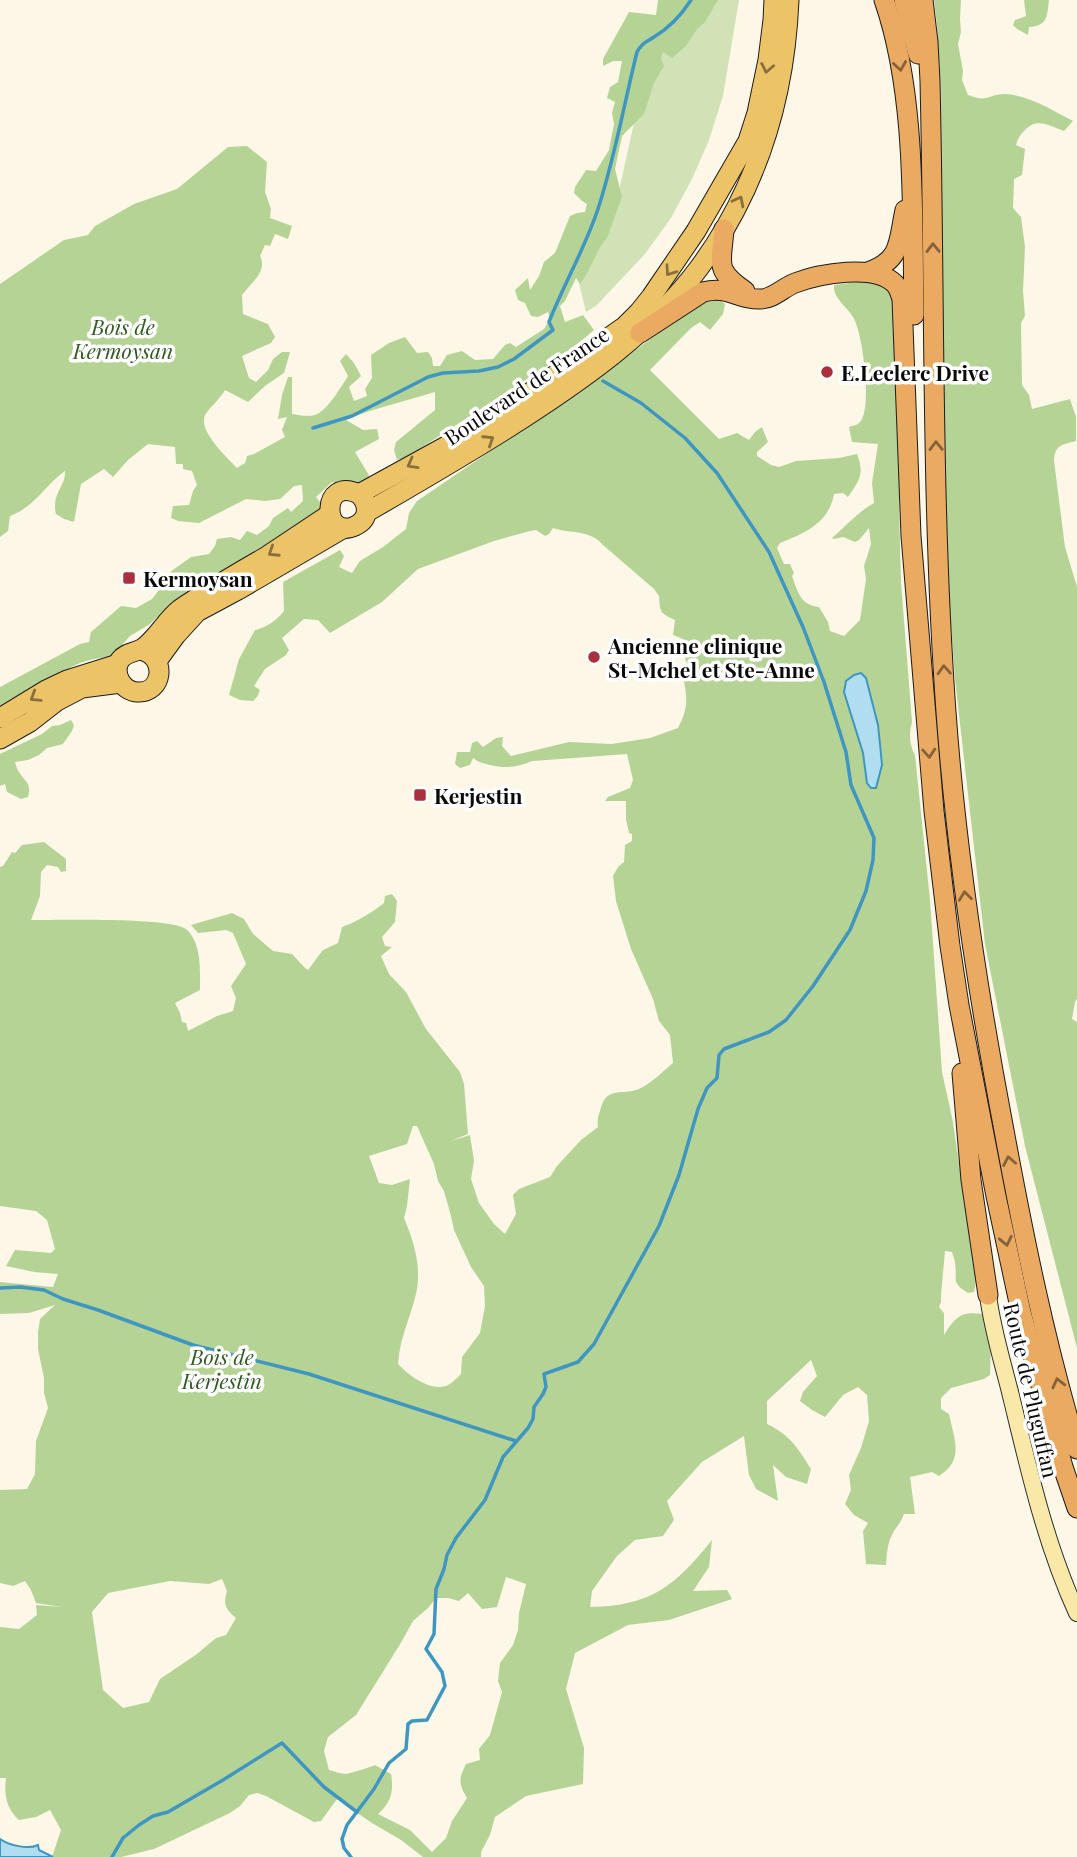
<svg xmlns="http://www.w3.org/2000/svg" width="1077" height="1857" font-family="'Playfair Display',serif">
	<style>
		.green { fill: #d1e3b6 }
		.forest { fill: #b6d396; fill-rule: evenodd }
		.water { fill: #b1ddf0; stroke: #3f96c0; stroke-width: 2 }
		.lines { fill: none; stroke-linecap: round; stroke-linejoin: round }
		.stream { stroke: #3f96c0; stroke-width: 3.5 }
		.secondary-casing { stroke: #2c2c2c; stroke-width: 18 }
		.primary-casing { stroke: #1b1b1b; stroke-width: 21 }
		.trunk-casing { stroke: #1b1b1b; stroke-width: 21 }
		.secondary { stroke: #f8e9a8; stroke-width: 16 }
		.primary { stroke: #edc368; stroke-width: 19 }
		.trunk { stroke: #eaaa62; stroke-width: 19 }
		.oneway { stroke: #85623a }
		.oneway2 { stroke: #87703e }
		.poi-dot { fill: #ac2f3e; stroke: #fff; stroke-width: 2.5 }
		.labels { text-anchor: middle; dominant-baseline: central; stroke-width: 7; stroke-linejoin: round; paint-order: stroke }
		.park-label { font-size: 21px; font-style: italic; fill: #315a21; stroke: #fff }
		.poi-label { font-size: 21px; font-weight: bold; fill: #0a0a0a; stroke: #fff; text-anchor: start }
		.street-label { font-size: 21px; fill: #0a0a0a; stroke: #fff }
	</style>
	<rect width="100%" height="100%" fill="#fdf7e8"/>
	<polygon class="green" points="707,0 739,0 723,96 709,140 692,179 671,218 645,254 596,306 586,312 579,283 618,195 638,105 660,53"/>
	<g class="forest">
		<path d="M658,0H718L705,22L697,29L686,46L672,58L663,52L661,58L664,66L654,83L644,114L622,136L615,169L622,197L607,238C596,250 591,270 580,284L576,278L565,301L560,306L565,322L583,315L594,330L567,353L407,457L397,460L394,450L396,442L435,410V392C406,401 374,408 346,420L363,430L377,429L379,439L355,452L370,477L354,488L332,482L316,497L323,506L320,517L157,617L150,624L130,636L112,656C101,658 91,659 80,663C54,674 23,702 0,720V687L80,644L89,642L91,632L121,606L136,608L152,599L166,581L170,572L191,557L209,554L215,546L217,539L231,537L240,540L247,531L257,535L269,526L273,518L288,508L291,512L303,501L302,485L294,486L280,499L265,501L246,499L199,523L178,521L171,518L173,506L189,505L193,491L197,485L192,471L183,469V464H176L175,447L148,444L128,460L113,477L104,469L81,484L74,522L64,519L56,514C51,493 66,487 65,471C44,486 36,506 10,516L8,531L0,537V284L64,240L88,235L95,226L134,204L177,189L228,147L247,146L267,162L265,192L271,209L270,218L292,226L288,239L275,234L270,246L265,245L260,256C268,271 251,283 242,295L243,314L268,324L275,337L271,343L242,356L249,378L256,382L268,370L273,359L282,352H290L284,373L265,386L248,402L225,390C220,399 213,404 207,412C194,428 226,456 237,468L245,463L247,456L254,454L285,437L282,430L287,417L278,419L282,395L288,377H292V414C299,415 307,417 315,415C327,411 341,387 348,376L340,361L346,354L354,363L361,376L349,387L354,401L367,396L365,389L372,378L371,355L389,343L405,337L417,353L428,352L432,358L433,366H440L447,355L462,351L475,360L493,359L505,345L510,343L516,347L544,329L550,319L548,312L538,317L531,316L525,303L518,300L515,290L528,278L530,290L539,276L544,262L555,253L570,216L577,213L585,212L587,204L582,201L574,193L575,187L586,170L596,171L609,150L614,124L612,113L615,102L607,98L610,87L618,82L622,61H613L603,66V59L629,12L656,15Z"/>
		<path d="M934,0H961L960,19L961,32L958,44L963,71L962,80L968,95C989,103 987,94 1006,94C1030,96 1052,110 1073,121L1064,131C1050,126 1037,117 1025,130C1020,135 1018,138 1016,145L1025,149L1022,175L1014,179L1013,208L1021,217L1025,247L1023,291L1025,316L1021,323L1022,385L1029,395L1032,409L1070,399L1076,417V441C1061,445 1055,445 1054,461L1065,547L1077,587V999L1075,1002L1072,1019L1077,1022V1348L1025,1146L985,944L955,679L946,557L942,291L941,92L937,25Z"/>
		<path d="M1024,0H1049C1047,16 1048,26 1029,27L1028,35L1017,29L1013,25L1015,20L1026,16Z"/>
		<path d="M864,281L884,284L895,296L899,399V507L901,582L912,722C909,734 909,744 915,755L930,900L942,1072L953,1122L976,1281L974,1292L968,1293C950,1282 958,1280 955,1264C955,1260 953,1256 952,1252L945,1251L941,1295V1302L939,1307L944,1313V1335C955,1318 960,1311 982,1314L991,1344L990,1375L984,1379L951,1388L941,1398V1409L949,1414C954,1439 965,1460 939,1476L932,1472L910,1477L915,1514H904C900,1525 896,1526 892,1535C887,1544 887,1555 886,1565L866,1564L863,1531L868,1523L854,1515L845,1504L851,1490L849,1475L861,1448L869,1421L867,1395L858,1387L843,1395L825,1417L812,1410L800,1401L803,1392L817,1376L811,1360L767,1401V1424C790,1435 798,1448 811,1469L807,1484L786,1477L773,1465L778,1501L756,1489L749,1475L744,1436L702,1462L667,1501L674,1520L663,1536L635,1540L617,1556L592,1591L590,1607C651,1606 675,1586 712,1540L709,1567L693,1591L727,1590L732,1599L669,1620L628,1625L575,1653L566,1689L584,1748L583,1784L526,1796L495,1817L490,1835L481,1852V1857H423L401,1840L372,1823L337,1799L321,1821L314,1822L266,1796L257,1793L249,1795L240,1806L230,1813L154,1849L121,1857H52L61,1830L50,1810L36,1817L19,1820C6,1808 4,1795 6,1778H0V1627L19,1629L37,1615L36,1605L62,1607L36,1603L31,1590L25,1581L13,1586L0,1583V1490L27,1489L35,1474L36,1441L48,1408L44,1393V1378L38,1349V1332L40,1319L55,1305L29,1313L0,1314V1282L53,1287L58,1274L34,1272L6,1266L15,1250L51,1253L55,1249L47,1220L36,1211L0,1206V867L3,866L12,852L15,853L22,845L44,842L66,859V871L61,872L58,867L47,865L41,872L40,896L31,920C56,920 171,917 186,929C202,943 200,971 200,990L175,1003L180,1013L182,1022L186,1023L188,1031L217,1016L233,1011L236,998L231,986L246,964L233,933L226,930L198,933L191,925L232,913L244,919L253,934L273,951L292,954L305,968L308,970L323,950L338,943L342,927C358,921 371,913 384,903L385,896L392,894L397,901L395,922L382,937L385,946L392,947L381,956L389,974L406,992L426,1029L460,1072L464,1084L468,1134L451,1141L470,1135L474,1161L471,1179L479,1203L494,1224L505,1234L516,1214L513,1195L519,1189L550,1177L557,1166L581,1140L598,1127C597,1120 598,1117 600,1111C606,1084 623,1097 641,1088C653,1082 662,1072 673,1063L670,1035L659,1021L653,999L631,949L616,901L613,876L618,867L624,862L625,845L632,841V834L629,833L626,819V801H605L608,797L630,788L633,780L627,754L533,761C516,767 507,769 490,765C483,763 479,763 473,758L470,765L460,768L455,764L457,752H470L472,743L477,741L483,747L496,738L503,737L502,746L511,756L569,742L612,744L650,738L678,728C690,705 687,694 681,669L687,664L682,650L683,639L673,635L675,620C660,613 660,613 659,596L654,589L603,545C590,529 570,534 553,528L549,534L545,536L536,530L530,531L494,541L418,569L382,602L330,633L318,620L304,619L282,638L289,650L286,655L265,669L254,686L260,690L257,697L253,701L240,700L229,695L239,659L255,630C267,627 276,621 284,611L283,582L340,550L344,556L339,567L352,573L360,561L383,547L406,529L409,513L417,501L598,378L704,299L719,300L725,304L723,314L710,330L700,322L691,328L650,370L719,439L737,433L749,440L755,432L762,427L768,442L757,452V456L771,465L779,467L796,461L839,458L857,454C865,474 859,481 848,497L843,493L834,494C829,523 805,533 780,543L777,548L784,564H790L794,573L792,576C798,592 800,605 819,607L828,622L830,631L844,636L860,620L866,579L864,566L871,544L869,528L859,540L855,542L843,537L834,539L832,538C845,527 859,511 874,503L872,483L878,444L852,442L849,427C855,425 859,425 862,419C871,402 863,333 853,317C847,306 833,299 834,285ZM413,1126H417L434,1164L438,1181L444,1191L451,1216L454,1230L471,1267L484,1286L485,1306L480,1333L462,1357L461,1374C457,1378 452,1383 448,1385C432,1393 408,1375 398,1364C400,1337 410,1319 416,1294C422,1267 414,1242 404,1218L407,1206L410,1179L392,1185L379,1183L369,1156L407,1144ZM506,1577L526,1584L519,1613L518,1630L513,1645L500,1663L498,1681L502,1692L490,1735L479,1749L480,1760L466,1764C459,1779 458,1783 467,1798L452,1821L446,1838L432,1852L410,1830L378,1814C391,1803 394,1791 391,1774L375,1765C371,1767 351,1773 346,1774C341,1774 334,1771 329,1770L324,1751L328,1737L356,1715L399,1646L413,1621L428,1608L436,1598H448L459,1601L468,1593L482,1609L497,1607ZM222,1579L227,1591C223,1604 225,1609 236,1618L226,1635L216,1638L197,1654L160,1679L149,1702L123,1708L103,1690L92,1612L108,1593L170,1581L209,1584Z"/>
		<path d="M71,720L74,725L72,731L63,744L47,748L39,755L28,760L15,762C15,763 18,771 19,772C25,782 32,783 28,797L21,799L7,792L5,784L0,786V754L42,734L52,726L60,725Z"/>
	</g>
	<g class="water">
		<polygon points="861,673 866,678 878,725 881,754 882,765 876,788 871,788 867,783 863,753 844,692 846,681 854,675"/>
		<path d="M0,1839C9,1845 28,1850 38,1845L39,1850L53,1857H0Z"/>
	</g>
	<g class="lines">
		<g class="stream">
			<path d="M313,428L352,416L428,377L443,373L479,371L498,367L514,359L553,330L549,322C564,284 585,248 598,209C615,157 624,104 637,52C643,42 645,43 654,37C669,28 682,14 691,0"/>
			<polyline points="0,1288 20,1287 44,1290 63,1299 98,1310 193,1345 309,1374 516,1441"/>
			<polyline points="112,1857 123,1838 139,1825 153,1816 168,1812 223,1780 282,1743 324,1787 357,1812"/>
			<polyline points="351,1857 344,1848 342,1839 347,1825 374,1789 389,1763 406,1749 408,1724 412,1721 427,1720 445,1686 442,1672 426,1649 434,1634 436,1589 444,1569 447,1555 456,1538 485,1500 503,1457 528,1428 533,1419 534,1407 543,1394 546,1387 544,1374 578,1362 594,1344 659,1226 679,1175 698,1109 707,1088 717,1078 719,1055 724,1049 769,1032 786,1020 813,986 850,930 866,891 873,860 874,838 851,785 846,752 824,682 803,627 769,552 717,473 685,438 641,403 603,381"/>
		</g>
		<g class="secondary-casing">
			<path id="secondary" d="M988,1295C992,1329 1003,1363 1011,1396C1029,1470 1045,1543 1077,1613"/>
		</g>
		<g class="primary-casing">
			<g id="primary">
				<path d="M359,494C369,504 370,519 355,526C322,541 320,475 359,494L448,445L521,399L625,326L639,312L651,297L696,231L748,141L757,113L768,60L773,20L774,0"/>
				<path d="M367,512C419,482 471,452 522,419C587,377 652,331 699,268C757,189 785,98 789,0"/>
				<path d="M141,650C168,657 163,694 137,692C122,691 112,673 120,660C127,651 136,653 143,648C157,638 166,620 180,609C208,590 238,573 267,556C288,542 309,528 330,514"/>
				<polyline points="157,661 176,635 197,612 238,590 344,528"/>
				<polyline points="0,718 46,690 67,680 118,664"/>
				<polyline points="0,739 30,722 57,701 82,688 121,683"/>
			</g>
		</g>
		<g class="trunk-casing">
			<g id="trunk">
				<path d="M884,0C917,95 912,215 914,315"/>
				<polyline points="904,0 918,54"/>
				<path d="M923,0L928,42L930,81C935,291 931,503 946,712C956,851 977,988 1003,1125C1023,1234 1045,1343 1077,1449"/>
				<path d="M724,229C722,263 713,269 745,291"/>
				<path d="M868,272C902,260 898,242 905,210"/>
				<path d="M640,333L703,292C729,285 736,300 761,299C773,299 784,287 795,283C819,274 875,263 895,284C899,288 900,293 902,299L911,536L934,811L950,946L959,1005L996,1196L1021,1312L1063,1467L1077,1508"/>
				<polyline points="962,1073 971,1180 988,1295"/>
			</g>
		</g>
		<use href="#secondary" class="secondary"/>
		<use href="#primary" class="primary"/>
		<use href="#trunk" class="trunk"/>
	</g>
	<defs><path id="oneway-chevron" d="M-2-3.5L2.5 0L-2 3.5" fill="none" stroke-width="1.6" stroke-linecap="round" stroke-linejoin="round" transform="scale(1.75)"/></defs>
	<g class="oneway">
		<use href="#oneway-chevron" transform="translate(900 66) rotate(81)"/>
		<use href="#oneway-chevron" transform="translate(933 248) rotate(-91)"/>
		<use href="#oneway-chevron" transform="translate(936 446) rotate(-91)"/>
		<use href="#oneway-chevron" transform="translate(944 670) rotate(-93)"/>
		<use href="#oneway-chevron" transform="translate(929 753) rotate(86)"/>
		<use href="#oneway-chevron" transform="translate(965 896) rotate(-97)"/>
		<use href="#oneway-chevron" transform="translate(1009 1161) rotate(-101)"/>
		<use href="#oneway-chevron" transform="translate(1006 1241) rotate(78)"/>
		<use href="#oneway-chevron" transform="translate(1058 1383) rotate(-104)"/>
	</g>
	<g class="oneway2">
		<use href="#oneway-chevron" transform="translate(767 68) rotate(101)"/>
		<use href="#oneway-chevron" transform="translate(739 201) rotate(-63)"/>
		<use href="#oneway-chevron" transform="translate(670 271) rotate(125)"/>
		<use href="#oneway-chevron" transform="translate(489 440) rotate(-33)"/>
		<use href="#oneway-chevron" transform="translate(412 464) rotate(151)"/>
		<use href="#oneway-chevron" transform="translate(273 552) rotate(147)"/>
		<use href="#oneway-chevron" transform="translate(35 697) rotate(148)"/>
	</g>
	<g class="poi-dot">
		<circle cx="827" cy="372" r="7"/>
		<rect x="122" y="571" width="14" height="14" rx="3.5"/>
		<circle cx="594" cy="657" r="7"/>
		<rect x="413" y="788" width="14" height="14" rx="3.5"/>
	</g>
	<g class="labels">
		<g class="park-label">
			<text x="123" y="326">Bois de<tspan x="123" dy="24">Kermoysan</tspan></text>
			<text x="222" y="1356">Bois de<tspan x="222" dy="24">Kerjestin</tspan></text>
		</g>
		<g class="poi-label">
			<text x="841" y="372">E.Leclerc Drive</text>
			<text x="143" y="578">Kermoysan</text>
			<text x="608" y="645">Ancienne clinique<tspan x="608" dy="24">St-Mchel et Ste-Anne</tspan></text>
			<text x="434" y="795">Kerjestin</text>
		</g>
		<g class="street-label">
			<text transform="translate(526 385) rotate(-34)">Boulevard de France</text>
			<text transform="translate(1032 1390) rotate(77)">Route de Pluguffan</text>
		</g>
	</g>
</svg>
